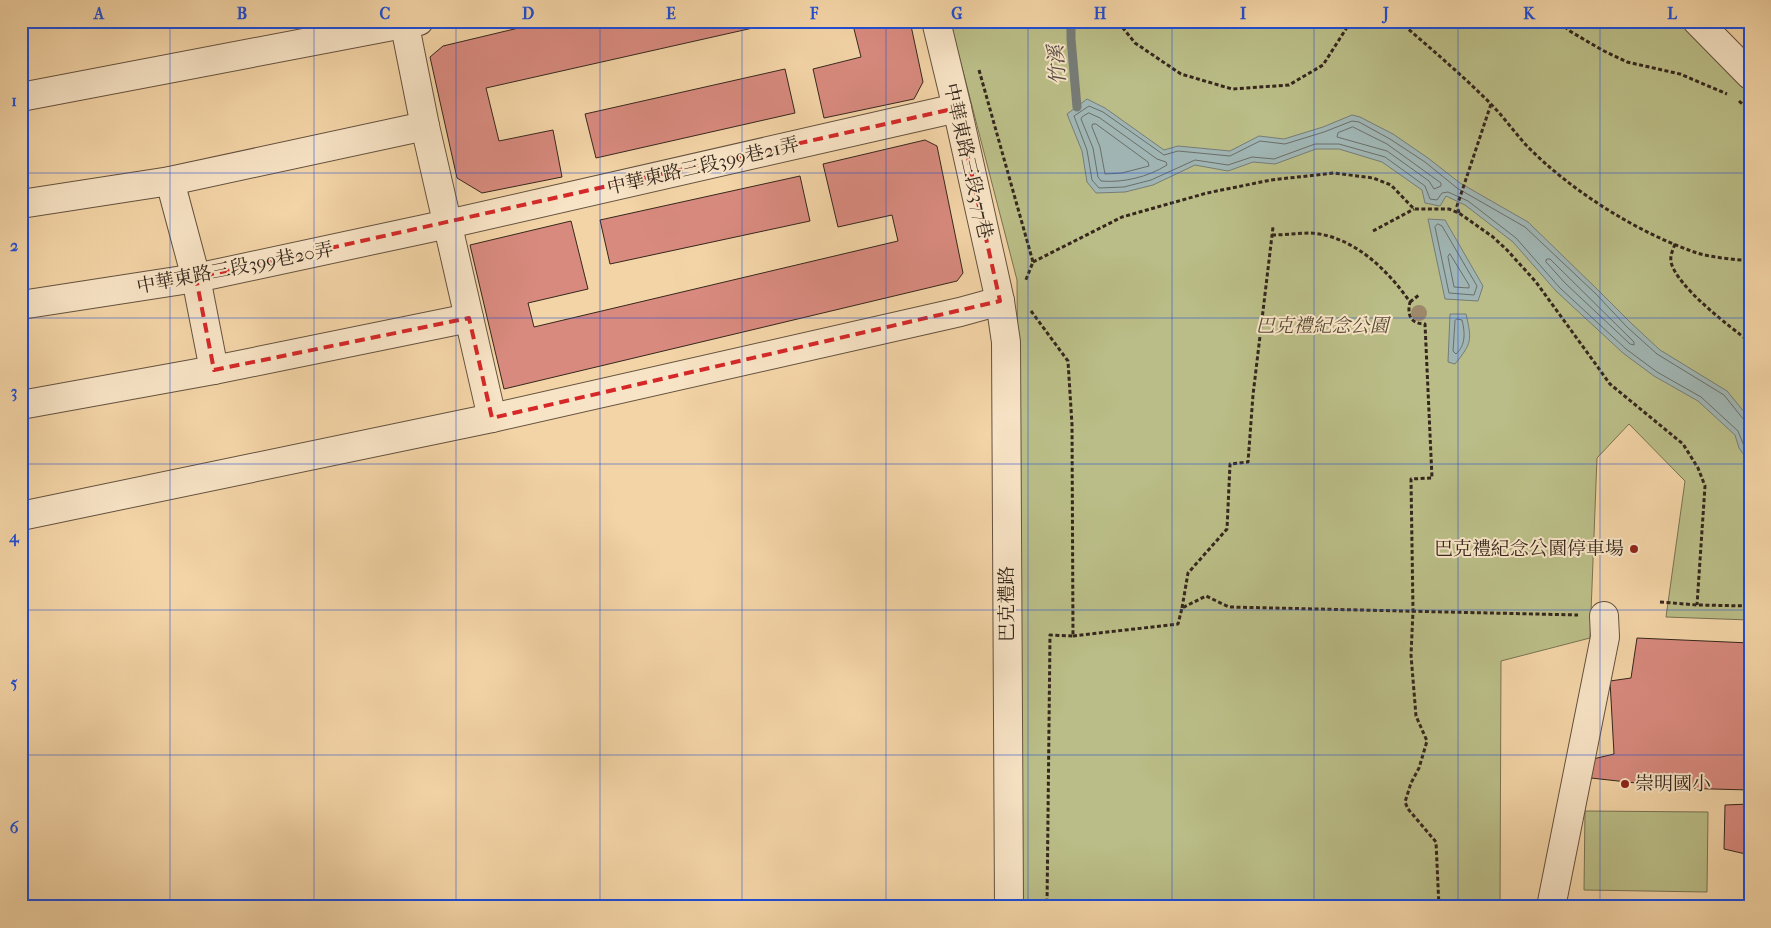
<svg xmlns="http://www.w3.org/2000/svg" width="1771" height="928" font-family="'IM FELL French Canon','Noto Serif TC',serif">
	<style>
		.green { fill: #babd87; stroke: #787252 }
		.water { fill: #a0b5b3; stroke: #767c77 }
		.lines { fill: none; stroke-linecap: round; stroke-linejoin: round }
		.shore { stroke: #6b6e68; stroke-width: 1 }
		.stream { stroke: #767c77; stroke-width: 9 }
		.building { fill: #d88a7e; stroke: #36271d }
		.minor-casing { stroke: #65523f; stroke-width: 30 }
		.path { stroke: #36271d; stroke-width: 3; stroke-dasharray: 4 2.5; stroke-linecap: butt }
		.minor { stroke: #f7e3c5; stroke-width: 28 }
		.tree { fill: #9d896a }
		.marked { fill: none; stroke: #d62828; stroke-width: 4; stroke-dasharray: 10 6; stroke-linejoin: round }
		.grid { fill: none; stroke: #1d4ed8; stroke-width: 1; stroke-opacity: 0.55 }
		.poi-dot { fill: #8f2418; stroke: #f7e3c5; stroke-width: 2 }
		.labels { text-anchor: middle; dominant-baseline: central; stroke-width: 4; stroke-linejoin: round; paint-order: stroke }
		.street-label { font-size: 19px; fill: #36271d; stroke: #f7e3c5 }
		.park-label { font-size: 19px; font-style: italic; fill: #574c38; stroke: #f7e3c5 }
		.poi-label { font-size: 19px; fill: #36271d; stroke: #f7e3c5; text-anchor: end }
		.water-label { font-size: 20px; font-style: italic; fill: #504a42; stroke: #f7e3c5 }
		.neatline { fill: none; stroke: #1d4ed8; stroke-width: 2 }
		.grid-label { font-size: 16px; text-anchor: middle; font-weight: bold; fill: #1d4ed8 }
	</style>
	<rect width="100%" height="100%" fill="#f3d4a6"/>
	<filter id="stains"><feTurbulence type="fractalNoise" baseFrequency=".004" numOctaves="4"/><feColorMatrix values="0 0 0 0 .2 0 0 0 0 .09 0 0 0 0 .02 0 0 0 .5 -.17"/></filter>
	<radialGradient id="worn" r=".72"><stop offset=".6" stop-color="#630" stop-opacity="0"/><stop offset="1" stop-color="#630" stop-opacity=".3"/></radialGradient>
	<g class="green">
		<polygon points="950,21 1684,21 1750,89 1750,620 1666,617 1685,481 1629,424 1597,458 1590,638 1501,661 1500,907 1022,907 1017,280"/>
		<polygon points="1585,811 1708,812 1707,892 1584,890"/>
	</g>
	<g class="water">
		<polygon points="1087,99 1105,108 1164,150 1178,146 1230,151 1259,136 1284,139 1323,127 1352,115 1360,117 1393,134 1428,158 1460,183 1528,222 1599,291 1631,323 1660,350 1727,391 1750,419 1750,464 1739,448 1735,435 1698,401 1654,376 1623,353 1556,291 1513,242 1465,205 1446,196 1440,206 1425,203 1422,190 1382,162 1339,149 1316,149 1275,164 1253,162 1228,171 1195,165 1153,185 1125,192 1096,193 1087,182 1082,151 1067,114"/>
		<polygon points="1428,219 1445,220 1483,286 1478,301 1445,299"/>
		<path d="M1450,314H1466C1472,340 1472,343 1455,364L1448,362Z"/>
	</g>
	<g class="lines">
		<g class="shore">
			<path d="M1089,113L1100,118L1157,159L1166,162L1167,165C1148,177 1123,183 1101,181L1098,177L1093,148L1081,119L1082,117Z"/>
			<polygon points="1093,124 1096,124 1148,162 1149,166 1122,173 1105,174 1100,147 1092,127"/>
			<polygon points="1353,127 1387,144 1441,183 1441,186 1434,189 1429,181 1387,151 1337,137 1338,133"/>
			<polygon points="1438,224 1442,226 1477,286 1474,295 1449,293 1435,227"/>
			<polygon points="1450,254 1469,285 1469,288 1454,287 1448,257"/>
			<polygon points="1547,259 1550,259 1634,342 1634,345 1630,344 1565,283 1546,262"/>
			<path d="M1457,319L1462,320C1465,332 1466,345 1456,354L1453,351L1455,321Z"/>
			<polyline points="1750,422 1744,420 1724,395 1657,354 1627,327 1596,294 1525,227 1457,188 1425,162 1390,139 1359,122 1352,121 1324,132 1285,144 1260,141 1230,156 1178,151 1164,155 1103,112 1089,106 1074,116 1087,150 1092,180 1099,188 1124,187 1151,180 1195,160 1228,165 1252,157 1274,159 1315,144 1339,144 1385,157 1425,186 1430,199 1437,200 1442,193 1448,192 1468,201 1516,238 1560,288 1626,349 1657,372 1701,397 1738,431 1744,446 1750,456"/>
		</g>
		<polyline class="stream" points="1071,21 1071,39 1077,107"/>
	</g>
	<g class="building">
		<polygon points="548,21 784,21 486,88 499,141 553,130 562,177 482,193 457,178 430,57 443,46"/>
		<polygon points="852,21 910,21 923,82 914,99 824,118 813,69 861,57"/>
		<polygon points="785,69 795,113 596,158 585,114"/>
		<polygon points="925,140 937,146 963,273 957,281 504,389 470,245 571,221 588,289 528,303 534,327 898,241 892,215 838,227 823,164"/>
		<polygon points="800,176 810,221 610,264 600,220"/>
		<polygon points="1637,638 1750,643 1750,790 1638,787 1636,783 1591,778 1593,759 1614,754 1610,681 1631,678"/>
		<polygon points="1750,804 1750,855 1724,849 1725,805"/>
	</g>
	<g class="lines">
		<g class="minor-casing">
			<g id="minor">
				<polyline points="404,21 425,126 492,418"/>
				<polyline points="936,21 957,108 1000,301 1006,342 1009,907"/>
				<polyline points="1697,21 1750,75"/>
				<polyline points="21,97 419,21"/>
				<polyline points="170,181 196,278 214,370"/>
				<polyline points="21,204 170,181 425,126"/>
				<polyline points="21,305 196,278 448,224 957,108"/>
				<polyline points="21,405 214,370 469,318"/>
				<polyline points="21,516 492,418 960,312 1000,301"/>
				<polyline points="1551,907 1605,637 1604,616"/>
			</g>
		</g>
		<g class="path">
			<polyline points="1121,21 1123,28 1135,43 1181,74 1232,89 1289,85 1323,65 1351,21"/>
			<path d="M1399,21C1430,48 1461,74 1490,103C1503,116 1514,132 1527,146C1571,191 1638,233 1697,253C1714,258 1733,259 1750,261"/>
			<polyline points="1561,21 1568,30 1602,50 1627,62 1680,74 1727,94"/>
			<polyline points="979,70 1033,262 1025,282"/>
			<polyline points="1739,101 1750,111"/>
			<polyline points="1459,213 1457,206 1491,104"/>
			<polyline points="1373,231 1414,209"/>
			<path d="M1272,235C1285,235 1298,233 1311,233C1353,236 1387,269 1410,302C1407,314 1410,324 1425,324L1432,478L1411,479L1413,611L1411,655L1416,716L1427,741L1419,768L1411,783L1405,802L1408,809L1436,842L1439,907"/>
			<path d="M1675,244C1673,250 1670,255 1671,262C1677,287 1729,326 1750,342"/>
			<polyline points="1033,262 1122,217 1207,193 1271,180 1334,173 1373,178 1391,185 1414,209 1449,209 1459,213 1493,237 1507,250 1536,282 1610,384 1683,444 1698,468 1705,486 1697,605"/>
			<polyline points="1410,302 1419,295"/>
			<polyline points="1031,311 1068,361 1072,425 1073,636 1050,635 1047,907"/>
			<polyline points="1660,602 1697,605 1750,606"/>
			<polyline points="1182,608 1188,573 1227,529 1230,464 1248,462 1253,395 1273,227"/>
			<polyline points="1073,636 1178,624 1182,608 1206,596 1229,607 1578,615"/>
		</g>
		<use href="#minor" class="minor"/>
	</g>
	<circle class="tree" cx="1419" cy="313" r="8"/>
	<path class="marked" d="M957,108L1000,301L492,418L469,318L214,370L196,278Z"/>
	<path class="grid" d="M170,21V907M314,21V907M456,21V907M600,21V907M742,21V907M886,21V907M1028,21V907M1172,21V907M1314,21V907M1458,21V907M1600,21V907M21,173H1750M21,318H1750M21,464H1750M21,610H1750M21,755H1750"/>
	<g class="poi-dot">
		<circle cx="1634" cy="549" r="5"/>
		<circle cx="1625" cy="784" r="5"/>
	</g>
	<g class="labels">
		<g class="street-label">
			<text transform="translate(968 161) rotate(77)">中華東路三段377巷</text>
			<text transform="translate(703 166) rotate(-13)">中華東路三段399巷21弄</text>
			<text transform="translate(235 268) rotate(-11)">中華東路三段399巷20弄</text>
			<text transform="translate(1007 604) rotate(-90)">巴克禮路</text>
		</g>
		<g class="park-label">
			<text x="1322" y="326">巴克禮紀念公園</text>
		</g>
		<g class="poi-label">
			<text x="1624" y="549">巴克禮紀念公園停車場</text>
			<text x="1635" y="784" text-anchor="start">崇明國小</text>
		</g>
		<g class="water-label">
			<text transform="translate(1057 65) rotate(-94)">竹溪</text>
		</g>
	</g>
	<rect width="1771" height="928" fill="none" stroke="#f3d4a6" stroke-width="55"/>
	<rect x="28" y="28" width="1716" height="872" class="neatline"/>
	<g class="grid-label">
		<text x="99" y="19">A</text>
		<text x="242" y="19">B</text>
		<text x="385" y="19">C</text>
		<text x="528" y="19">D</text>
		<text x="671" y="19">E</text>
		<text x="814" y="19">F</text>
		<text x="957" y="19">G</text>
		<text x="1100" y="19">H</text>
		<text x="1243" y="19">I</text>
		<text x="1386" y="19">J</text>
		<text x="1529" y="19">K</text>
		<text x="1672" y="19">L</text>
		<text x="14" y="106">1</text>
		<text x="14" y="251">2</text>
		<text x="14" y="397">3</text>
		<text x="14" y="542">4</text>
		<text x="14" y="688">5</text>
		<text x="14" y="833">6</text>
	</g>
	<rect width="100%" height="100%" filter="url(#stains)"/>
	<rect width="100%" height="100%" fill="url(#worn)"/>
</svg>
